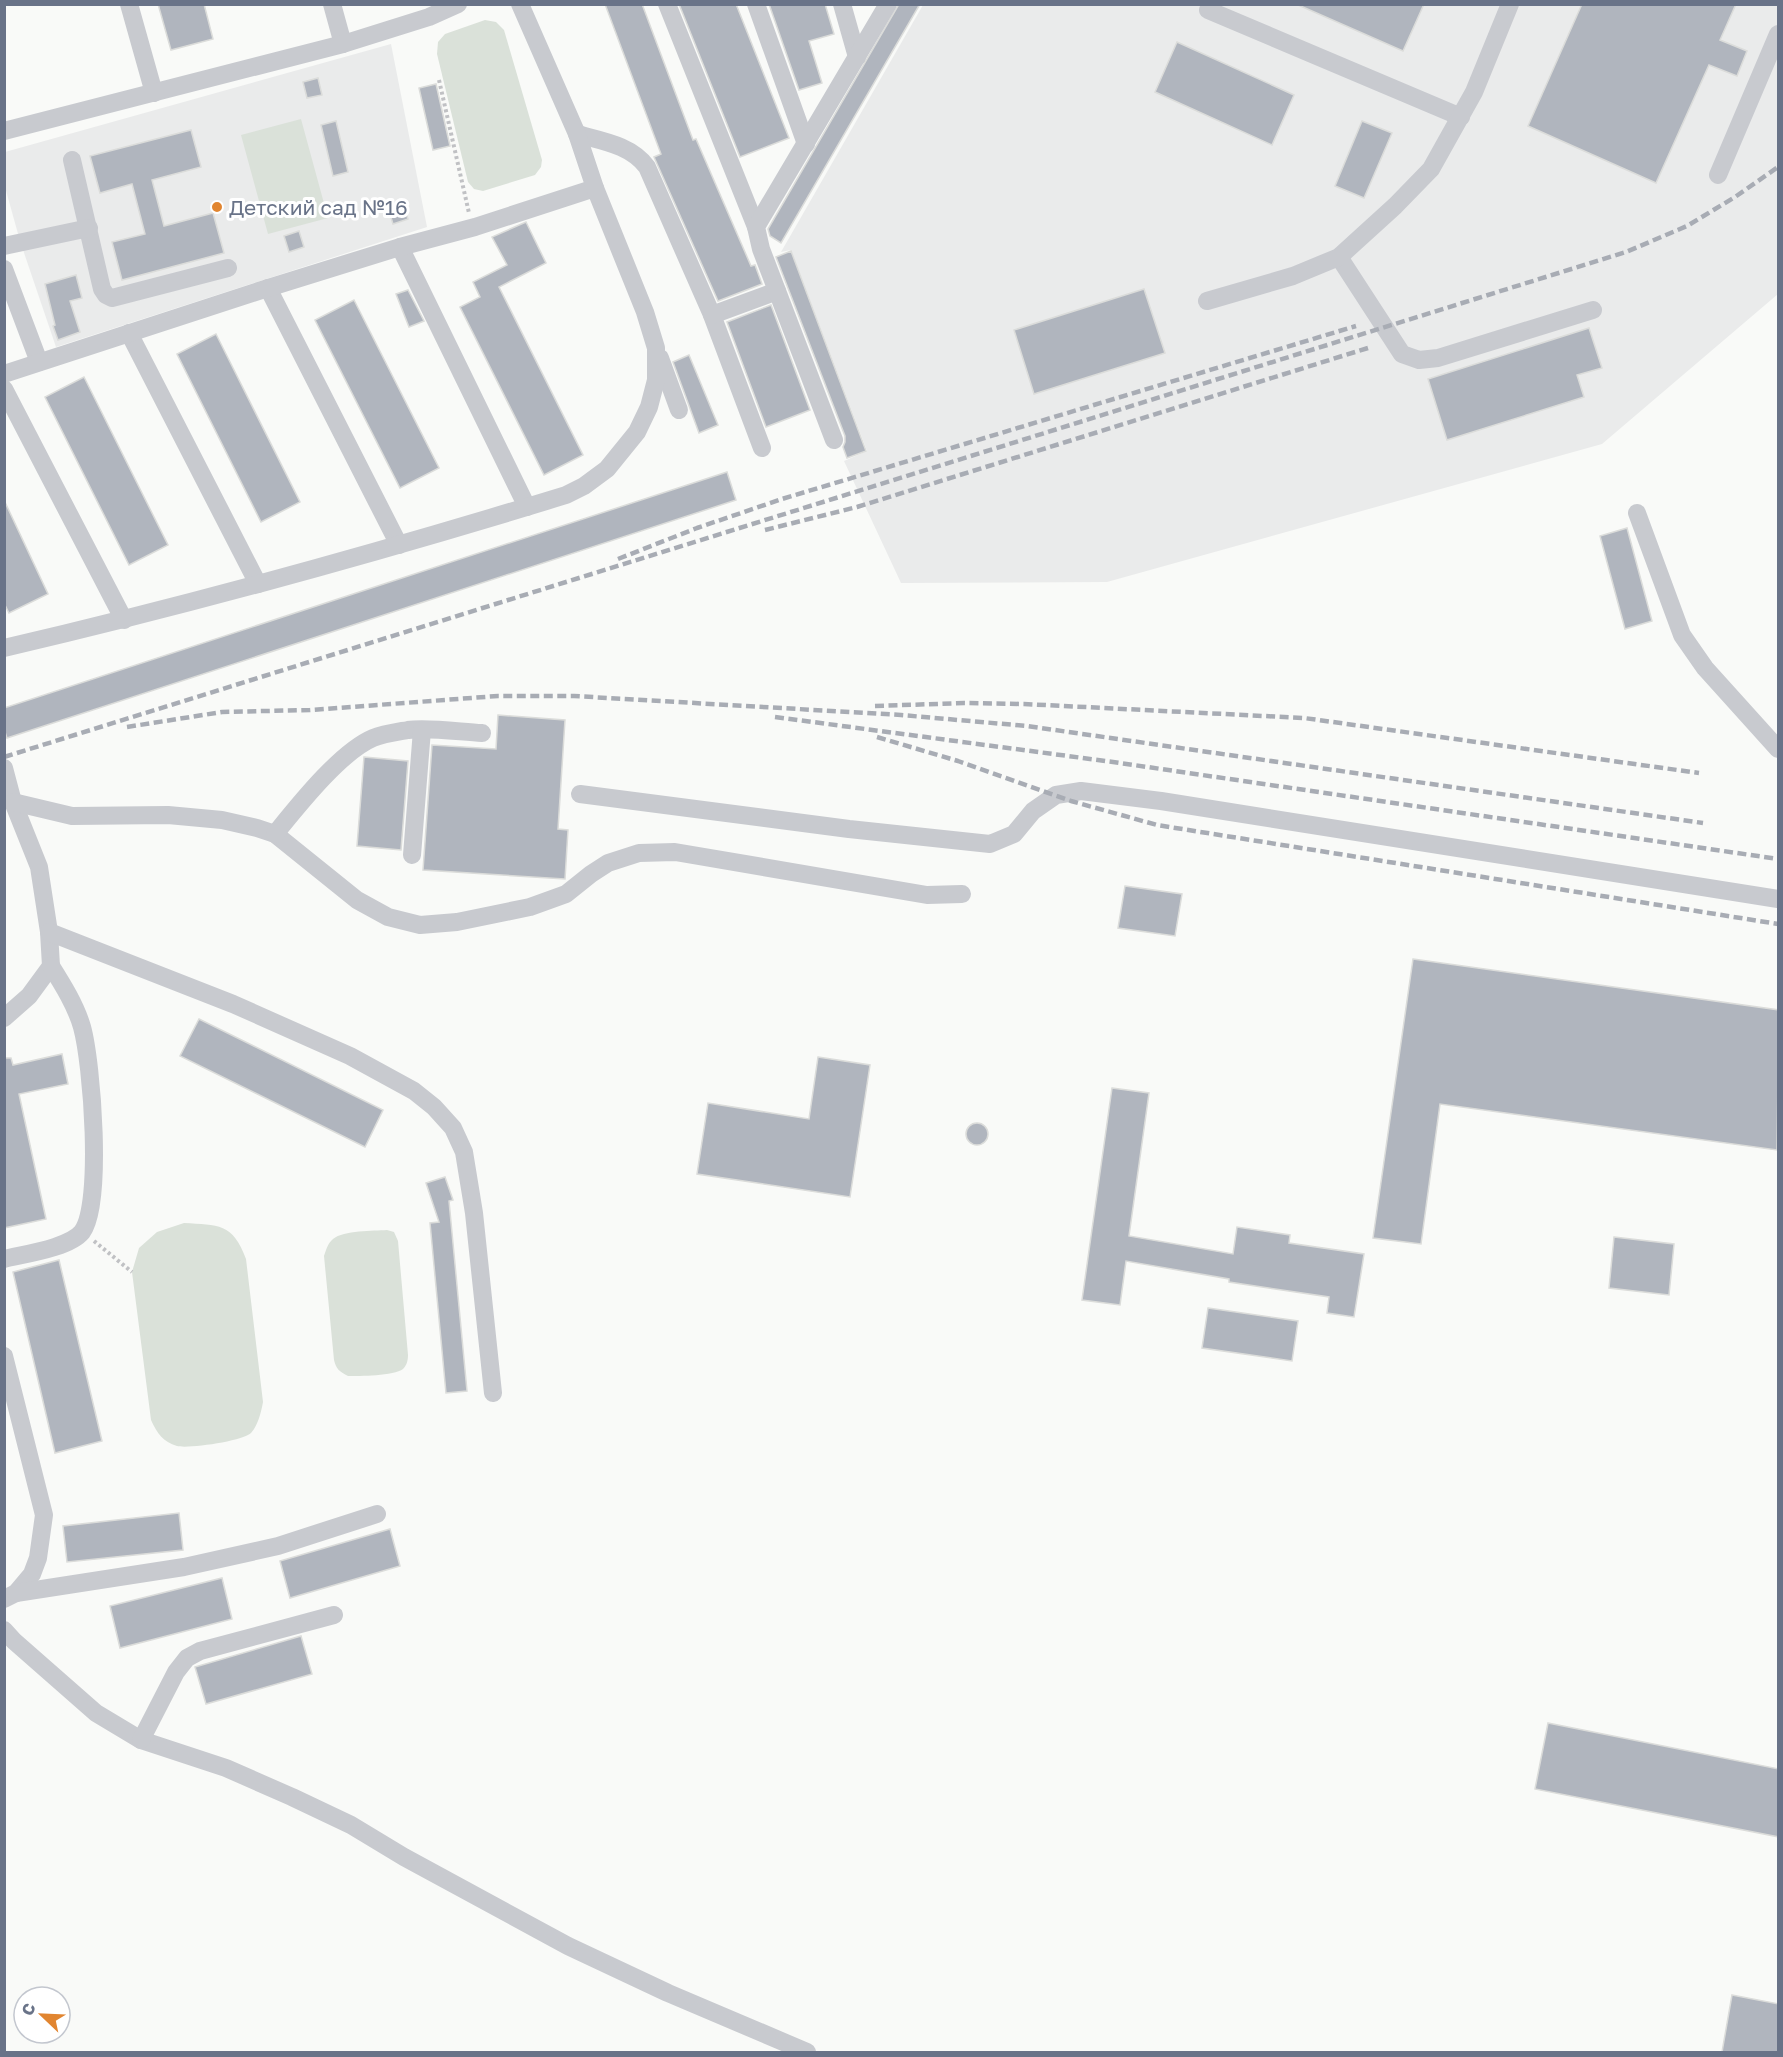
<svg xmlns="http://www.w3.org/2000/svg" width="1783" height="2057" font-family="'Golos Text',sans-serif">
	<style>
		.built { fill: #eaebeb }
		.green { fill: #dae1d9 }
		.building { fill: #b0b5be; stroke: #dbdcda; stroke-width: 1.5 }
		.lines { fill: none; stroke-linecap: round; stroke-linejoin: round }
		.path { stroke: #c0c1c4; stroke-width: 4; stroke-dasharray: 3 3; stroke-linecap: butt }
		.minor { stroke: #c8cacf; stroke-width: 18 }
		.rail { stroke: #a8acb4; stroke-width: 4.5; stroke-dasharray: 9 4.5; stroke-linecap: butt }
		.poi-dot { fill: #e18530; stroke: #fff; stroke-width: 2 }
		.labels { text-anchor: middle; dominant-baseline: central; stroke-width: 6; stroke-linejoin: round; paint-order: stroke }
		.poi-label { font-size: 21px; fill: #697388; stroke: #fff; text-anchor: start }
	</style>
	<rect width="100%" height="100%" fill="#f9faf8"/>
	<g class="built">
		<polygon points="923,5 1778,5 1778,294 1602,444 1107,582 901,583 844,461 867,451 791,250 781,252"/>
		<polygon points="391,44 427,227 56,347 20,241 5,187 5,152"/>
	</g>
	<g class="green">
		<polygon points="485,20 496,22 504,30 542,160 541,167 535,175 483,191 474,189 468,182 437,54 438,42 445,34"/>
		<polygon points="301,119 328,218 268,234 241,135"/>
		<path d="M184,1223C218,1225 233,1223 246,1259L263,1402C261,1413 258,1425 251,1433C243,1441 188,1449 177,1446C163,1442 157,1433 151,1420L132,1272L139,1248L157,1232Z"/>
		<path d="M387,1230L394,1232L398,1241L408,1355C408,1360 407,1365 403,1369C394,1376 359,1376 348,1376C340,1372 336,1369 334,1360L324,1256C326,1250 328,1243 333,1239C344,1230 373,1231 387,1230Z"/>
	</g>
	<g class="building">
		<polygon points="158,4 204,4 213,39 171,50"/>
		<polygon points="605,4 642,4 693,140 696,139 751,266 755,265 762,284 718,301 654,157 661,154"/>
		<polygon points="679,4 736,4 789,138 740,157"/>
		<polygon points="769,4 825,4 834,34 809,41 822,83 799,90"/>
		<polygon points="899,4 920,4 781,243 770,236 768,229"/>
		<polygon points="1296,4 1424,4 1403,51"/>
		<polygon points="1582,4 1736,4 1720,40 1747,51 1737,76 1709,65 1656,183 1528,126"/>
		<polygon points="1177,42 1294,95 1272,145 1155,92"/>
		<polygon points="318,78 322,95 307,98 303,82"/>
		<polygon points="436,84 450,146 433,150 419,88"/>
		<polygon points="336,121 348,172 333,176 321,125"/>
		<polygon points="1362,121 1392,133 1364,198 1335,186"/>
		<polygon points="191,130 201,167 152,180 164,226 213,213 224,253 122,280 112,242 145,234 132,184 100,193 90,156"/>
		<polygon points="403,203 408,219 393,224 388,208"/>
		<polygon points="526,222 546,263 499,287 583,455 544,475 460,307 480,297 473,282 507,265 492,237"/>
		<polygon points="299,231 304,247 289,252 284,236"/>
		<polygon points="791,251 866,451 847,458 843,447 845,442 845,436 776,257"/>
		<polygon points="76,275 82,298 70,301 80,332 58,340 53,326 55,325 45,284"/>
		<polygon points="1144,289 1165,353 1034,394 1014,330"/>
		<polygon points="408,290 424,321 409,327 396,294"/>
		<polygon points="354,300 439,468 400,488 315,320"/>
		<polygon points="771,305 810,410 766,427 727,322"/>
		<polygon points="1589,328 1602,368 1577,375 1584,397 1447,440 1428,379"/>
		<polygon points="216,334 300,502 261,522 177,354"/>
		<polygon points="689,355 718,425 699,433 673,362"/>
		<polygon points="84,377 168,545 129,565 45,397"/>
		<polygon points="727,472 736,500 7,738 4,729 4,708"/>
		<polygon points="4,500 48,594 9,613 4,603"/>
		<polygon points="1627,528 1652,621 1625,629 1600,536"/>
		<polygon points="498,715 565,720 558,829 568,830 565,879 423,870 432,745 496,749"/>
		<polygon points="364,757 408,761 401,850 357,846"/>
		<polygon points="1125,886 1182,894 1175,936 1118,928"/>
		<polygon points="1413,959 1779,1010 1777,1150 1440,1104 1421,1244 1373,1238"/>
		<polygon points="199,1019 383,1110 365,1147 180,1056"/>
		<polygon points="62,1054 68,1084 19,1094 46,1219 4,1228 4,1058 11,1058 13,1065"/>
		<polygon points="818,1057 870,1065 850,1197 697,1174 708,1103 809,1119"/>
		<polygon points="1112,1088 1149,1093 1129,1236 1233,1254 1237,1227 1290,1235 1289,1243 1364,1254 1354,1317 1327,1313 1329,1297 1229,1282 1229,1279 1126,1261 1120,1305 1082,1300"/>
		<circle cx="977" cy="1134" r="11"/>
		<polygon points="445,1177 453,1200 449,1201 467,1391 446,1393 430,1223 439,1222 426,1183"/>
		<polygon points="1614,1237 1674,1244 1669,1295 1609,1288"/>
		<polygon points="59,1260 102,1441 55,1453 13,1272"/>
		<polygon points="1208,1308 1298,1321 1292,1361 1202,1348"/>
		<polygon points="179,1513 183,1550 67,1562 63,1526"/>
		<polygon points="390,1529 400,1566 290,1598 280,1561"/>
		<polygon points="222,1578 232,1619 120,1648 110,1606"/>
		<polygon points="301,1636 312,1674 206,1704 195,1667"/>
		<polygon points="1548,1723 1779,1769 1779,1837 1535,1789"/>
		<polygon points="1732,1995 1779,2004 1779,2052 1722,2052"/>
	</g>
	<g class="lines">
		<g class="path">
			<polyline points="439,80 469,213"/>
			<polyline points="94,1241 132,1272"/>
		</g>
		<g class="minor">
			<polyline points="129,4 154,93"/>
			<polyline points="332,4 343,44"/>
			<polyline points="667,4 756,227"/>
			<polyline points="756,4 806,144"/>
			<polyline points="842,4 857,57"/>
			<polyline points="1208,10 1461,117"/>
			<polyline points="4,131 343,44 429,17 458,4"/>
			<path d="M577,134C602,141 631,145 647,167L712,315L762,448"/>
			<polyline points="72,160 102,289 106,295 112,298 228,268"/>
			<polyline points="1718,175 1778,34"/>
			<polyline points="4,246 89,228"/>
			<polyline points="400,247 527,507"/>
			<polyline points="1339,257 1402,354 1419,360 1438,358 1593,310"/>
			<polyline points="4,269 39,362"/>
			<polyline points="268,288 399,545"/>
			<polyline points="1207,301 1293,276 1339,257 1395,206 1431,169 1474,92 1510,4"/>
			<polyline points="712,315 777,291"/>
			<polyline points="129,333 258,584"/>
			<polyline points="660,358 679,410"/>
			<polyline points="4,374 268,288 400,247 475,227 595,188"/>
			<polyline points="4,389 124,620"/>
			<polyline points="834,440 761,249 756,227 888,4"/>
			<polyline points="1637,513 1682,635 1705,668 1778,749"/>
			<path d="M4,648C193,604 380,552 566,495L584,486L607,469L637,432L649,407L656,380V348L645,312L595,188L577,134L520,4"/>
			<polyline points="4,768 13,802 39,867 49,932 51,966 29,996 4,1018"/>
			<polyline points="580,794 849,829 990,844 1014,834 1033,811 1056,795 1081,791 1161,801 1778,899"/>
			<polyline points="13,802 72,816 168,815 222,820 257,828 275,834 357,900 388,917 420,925 457,922 530,907 566,894 591,874 608,863 639,853 675,852 927,895 962,894"/>
			<path d="M275,834C297,807 340,752 373,738C383,734 397,732 408,730C427,727 461,732 482,733"/>
			<polyline points="412,855 422,730"/>
			<polyline points="49,932 233,1004 350,1056 414,1091 434,1107 453,1128 464,1152 474,1213 493,1393"/>
			<path d="M4,1259C24,1254 69,1248 82,1232C103,1204 92,1063 82,1027C76,1006 63,985 51,966"/>
			<polyline points="4,1356 44,1515 38,1558 32,1574 16,1593 4,1599"/>
			<polyline points="16,1593 184,1567 278,1546 377,1514"/>
			<polyline points="4,1630 14,1641 96,1713 141,1740 226,1768 292,1797 351,1825 404,1857 568,1946 668,1993 807,2052"/>
			<polyline points="141,1740 176,1672 187,1658 200,1651 334,1615"/>
		</g>
		<g class="rail">
			<polyline points="765,530 857,507 1368,348"/>
			<polyline points="618,559 697,528 782,499 1356,326"/>
			<polyline points="875,706 964,703 1024,704 1304,718 1699,773"/>
			<polyline points="775,717 1113,762 1778,859"/>
			<polyline points="127,727 222,712 310,710 498,696 574,696 901,715 1027,726 1703,823"/>
			<polyline points="877,737 958,761 1071,801 1157,825 1778,924"/>
			<polyline points="4,757 1626,252 1687,226 1735,197 1778,167"/>
		</g>
	</g>
	<circle class="poi-dot" cx="217" cy="207" r="6"/>
	<g class="labels">
		<g class="poi-label">
			<text x="229" y="207">Детский сад №16</text>
		</g>
	</g>
	<rect width="1783" height="2057" fill="none" stroke="#697388" stroke-width="12"/>
	<g transform="translate(42 2015) rotate(293)"><circle r="28" fill="#ffffff" stroke="#c3c7cf" stroke-width="1.5"/>
	<path d="M0-4.5L10 22L0 15L-10 22Z" fill="#e18530"/>
	<text y="-9" font-size="16" font-weight="bold" text-anchor="middle" fill="#697388">С</text>
	</g>
</svg>
